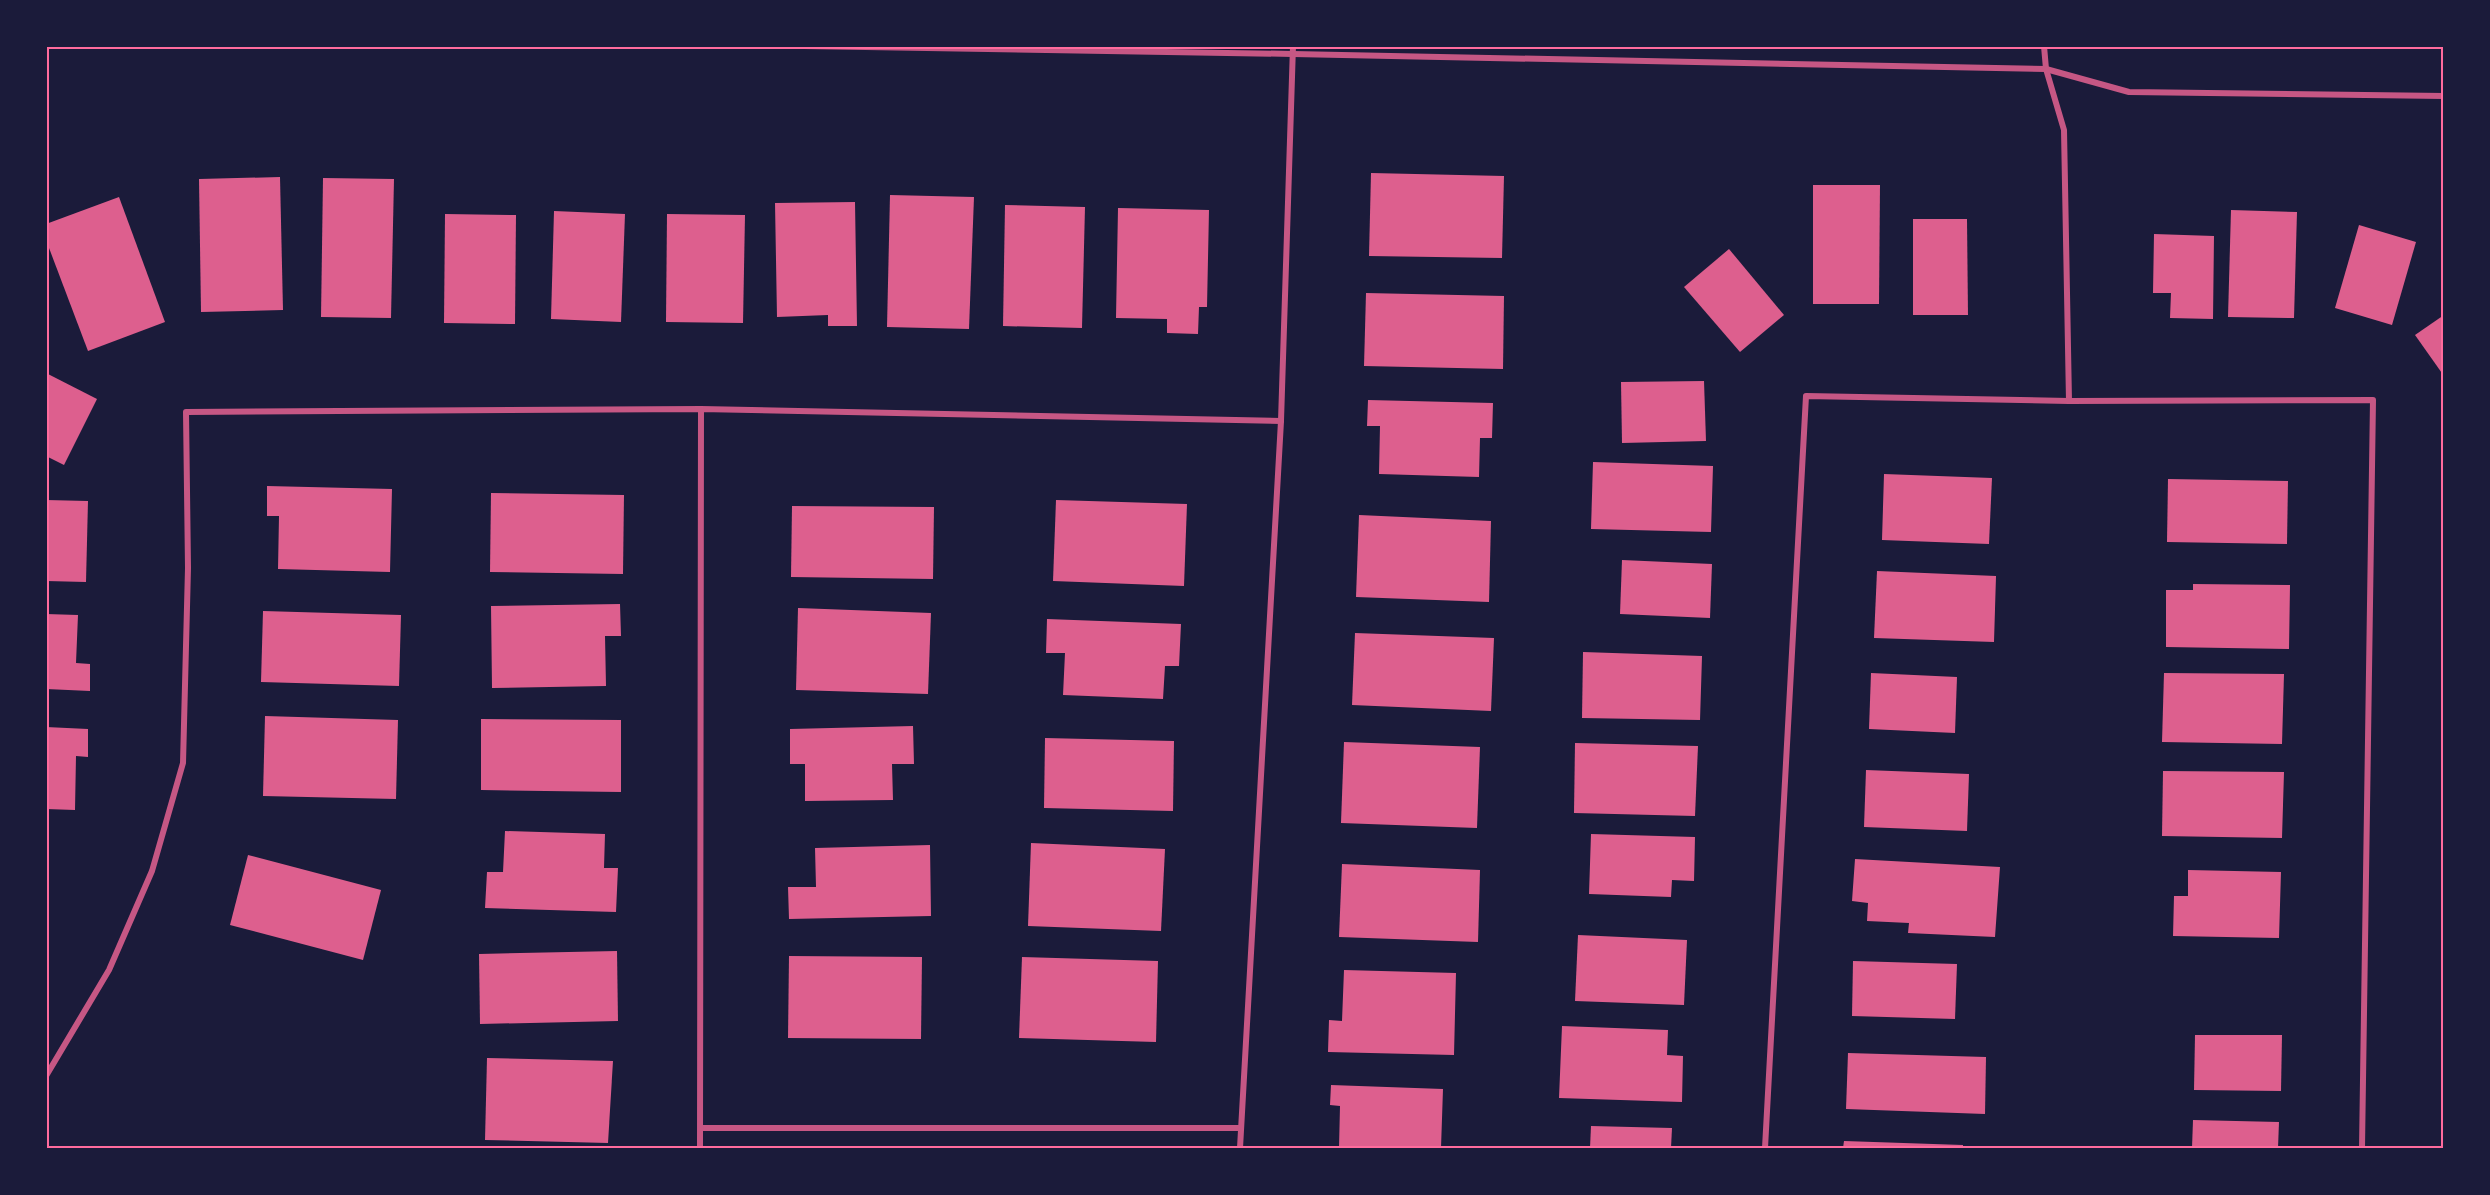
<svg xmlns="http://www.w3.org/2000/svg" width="2490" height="1195" font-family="Commissioner,sans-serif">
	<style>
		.building { fill: #dd5f8e }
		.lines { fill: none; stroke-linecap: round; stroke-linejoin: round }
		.minor { stroke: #c65784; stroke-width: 6 }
		.neatline { fill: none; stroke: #ff6b9d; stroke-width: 2 }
	</style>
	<rect width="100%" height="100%" fill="#1b1b3a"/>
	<g class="building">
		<polygon points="1371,173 1504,176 1502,258 1369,256"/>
		<polygon points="280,177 283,310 201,312 199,179"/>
		<polygon points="323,178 394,179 391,318 321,317"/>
		<polygon points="1813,185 1880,185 1879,304 1813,304"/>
		<polygon points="890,195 974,197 969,329 887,327"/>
		<polygon points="119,197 165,322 88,351 46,240 46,224"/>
		<polygon points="855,202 857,326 828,326 828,315 777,317 775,203"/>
		<polygon points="1005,205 1085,207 1082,328 1003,326"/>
		<polygon points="1118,208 1209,210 1207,307 1199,307 1198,334 1167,333 1167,319 1116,318"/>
		<polygon points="2231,210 2297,212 2294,318 2228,317"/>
		<polygon points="554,211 625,214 621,322 551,319"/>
		<polygon points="445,214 516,215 515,324 444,323"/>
		<polygon points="667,214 745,215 743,323 666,322"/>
		<polygon points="1913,219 1967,219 1968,315 1913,315"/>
		<polygon points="2359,225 2416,242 2392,325 2335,308"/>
		<polygon points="2154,234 2214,236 2213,319 2170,318 2171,293 2153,293"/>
		<polygon points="1729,249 1784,315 1740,352 1684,287"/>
		<polygon points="1366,293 1504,296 1503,369 1364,366"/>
		<polygon points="2444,315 2444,376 2415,335"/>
		<polygon points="46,373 97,399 64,465 46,456"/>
		<polygon points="1704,381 1706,441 1622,443 1621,382"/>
		<polygon points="1368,400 1493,403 1492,438 1480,438 1479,477 1379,474 1380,426 1367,426"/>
		<polygon points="1593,462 1713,466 1711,532 1591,529"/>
		<polygon points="1884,474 1992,478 1989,544 1882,540"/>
		<polygon points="2168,479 2288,481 2287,544 2167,542"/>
		<polygon points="267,486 392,489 390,572 278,569 279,516 267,516"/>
		<polygon points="491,493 624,495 623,574 490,572"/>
		<polygon points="46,500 88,501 86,582 46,581"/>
		<polygon points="1056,500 1187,504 1184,586 1053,581"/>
		<polygon points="792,506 934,507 933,579 791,577"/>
		<polygon points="1359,515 1491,521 1489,602 1356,597"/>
		<polygon points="1622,560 1712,564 1710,618 1620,614"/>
		<polygon points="1877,571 1996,576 1994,642 1874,638"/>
		<polygon points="2193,584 2290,585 2289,649 2166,647 2166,590 2193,590"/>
		<polygon points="620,604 621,636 605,636 606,686 492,688 491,606"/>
		<polygon points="798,608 931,613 928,694 796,690"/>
		<polygon points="263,611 401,615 399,686 261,682"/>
		<polygon points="46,614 78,615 76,663 90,664 90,691 46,689"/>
		<polygon points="1047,619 1181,624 1179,666 1165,666 1163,699 1063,695 1065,653 1046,653"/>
		<polygon points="1355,633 1494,638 1491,711 1352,705"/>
		<polygon points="1583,652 1702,656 1700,720 1582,718"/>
		<polygon points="1871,673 1957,677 1955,733 1869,729"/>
		<polygon points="2164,673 2284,674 2282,744 2162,742"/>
		<polygon points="265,716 398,720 396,799 263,796"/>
		<polygon points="481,719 621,720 621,792 481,790"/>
		<polygon points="913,726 914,764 892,764 893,800 805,801 805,764 790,764 790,729"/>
		<polygon points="46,727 88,729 88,757 76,756 75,810 46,809"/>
		<polygon points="1045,738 1174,741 1173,811 1044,808"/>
		<polygon points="1344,742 1480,747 1477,828 1341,823"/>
		<polygon points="1575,743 1698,746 1695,816 1574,813"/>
		<polygon points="1866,770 1969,774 1967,831 1864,827"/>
		<polygon points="2163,771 2284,772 2282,838 2162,836"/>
		<polygon points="505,831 605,834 604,868 618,868 616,912 485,908 487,872 503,872"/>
		<polygon points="1591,834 1695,837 1694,881 1672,880 1671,897 1589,894"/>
		<polygon points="1031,843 1165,849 1161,931 1028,926"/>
		<polygon points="930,845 931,916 789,919 788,887 816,887 815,848"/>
		<polygon points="248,855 381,890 363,960 230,925"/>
		<polygon points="1855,859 2000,867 1995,937 1908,933 1909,923 1867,921 1868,903 1852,901"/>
		<polygon points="1342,864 1480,870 1478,942 1339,937"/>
		<polygon points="2188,870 2281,872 2279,938 2173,936 2174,896 2188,896"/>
		<polygon points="1578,935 1687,940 1684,1005 1575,1001"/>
		<polygon points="617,951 618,1021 480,1024 479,954"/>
		<polygon points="789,956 922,957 921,1039 788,1038"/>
		<polygon points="1022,957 1158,961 1156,1042 1019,1038"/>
		<polygon points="1853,961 1957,964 1955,1019 1852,1016"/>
		<polygon points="1344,970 1456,973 1454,1055 1328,1052 1329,1020 1342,1021"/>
		<polygon points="1562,1026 1668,1030 1667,1055 1683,1056 1682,1102 1559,1098"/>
		<polygon points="2195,1035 2282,1035 2281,1091 2194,1090"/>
		<polygon points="1848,1053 1986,1057 1985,1114 1846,1109"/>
		<polygon points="487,1058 613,1061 608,1143 485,1140"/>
		<polygon points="1331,1085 1443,1089 1441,1148 1339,1148 1340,1106 1330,1105"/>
		<polygon points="2193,1120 2279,1122 2278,1148 2192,1148"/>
		<polygon points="1591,1126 1672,1128 1671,1148 1590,1148"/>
		<polygon points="1844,1141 1963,1145 1963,1148 1843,1148"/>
	</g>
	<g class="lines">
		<g class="minor">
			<polyline points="804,46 1293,54 2046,69 2129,92 2444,96"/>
			<polyline points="2044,46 2046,69 2064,130 2069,401"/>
			<polyline points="46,1076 109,970 152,871 183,763 188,568 186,412 701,409 1281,421"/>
			<polyline points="701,1128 1241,1128"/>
			<polyline points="700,1148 701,409"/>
			<polyline points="1240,1148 1281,421 1293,46"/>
			<polyline points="1765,1148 1806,396 2069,401 2373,400 2362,1148"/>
		</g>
	</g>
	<rect width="2490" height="1195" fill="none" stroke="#1b1b3a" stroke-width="96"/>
	<rect x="48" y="48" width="2394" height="1099" class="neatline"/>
</svg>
